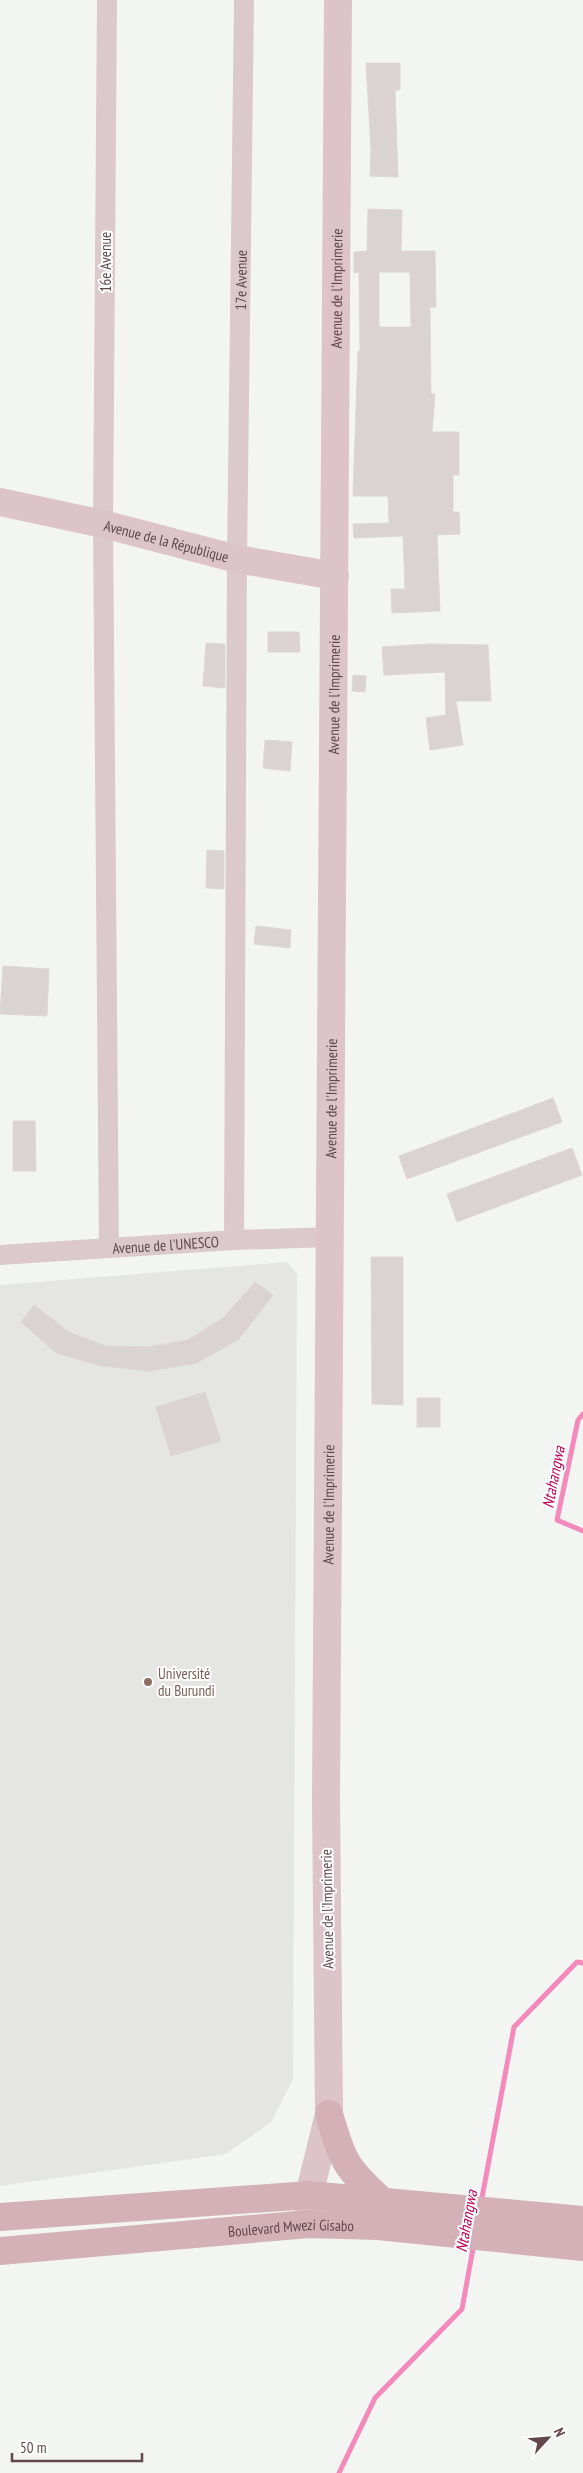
<svg xmlns="http://www.w3.org/2000/svg" width="583" height="2473" font-family="'PT Sans Narrow',sans-serif">
	<style>
		.education { fill: #e5e6e4 }
		.lines { fill: none; stroke-linecap: round; stroke-linejoin: round }
		.stream { stroke: #f489bb; stroke-width: 5 }
		.building { fill: #dad2d3; stroke: #ded7d6; fill-rule: evenodd }
		.street { stroke: #dbc9cc; stroke-width: 20 }
		.secondary { stroke: #dcc4c8; stroke-width: 28 }
		.primary { stroke: #d3b1b7; stroke-width: 28 }
		.education-dot { fill: #8d6e63; stroke: #fff; stroke-width: 2 }
		.labels { text-anchor: middle; dominant-baseline: central; stroke-width: 4; stroke-linejoin: round; paint-order: stroke }
		.street-label { font-size: 15px; fill: #62484e; stroke: #fff }
		.education-label { font-size: 15px; fill: #785e54; stroke: #fff; text-anchor: start }
		.water-label { font-size: 16px; font-style: italic; fill: #bd0058; stroke: #fff }
	</style>
	<rect width="100%" height="100%" fill="#f3f5f3"/>
	<polygon class="education" points="287,1262 297,1274 293,2079 271,2122 226,2154 0,2186 0,1285"/>
	<g class="lines">
		<g class="stream">
			<polyline points="583,1414 578,1420 557,1520 583,1531"/>
			<polyline points="481,2203 514,2027 577,1962 583,1963"/>
			<polyline points="339,2473 375,2398 462,2309 474,2243"/>
		</g>
	</g>
	<g class="building">
		<polygon points="366,63 400,63 400,90 395,90 398,177 370,176 371,149"/>
		<path d="M368,209L402,210L401,251H435L436,307H430L431,394H435L432,432H459V475H453V512H459L460,534L437,535L440,611L392,613L391,589H405L403,536L354,538L353,524L389,523L388,496H353L358,351H360L359,272L354,273V252L367,251ZM379,272H410L411,327H379Z"/>
		<polygon points="268,632 299,632 300,652 268,652"/>
		<polygon points="206,643 225,644 225,688 203,686"/>
		<polygon points="428,644 488,645 491,701 456,701 463,745 430,750 426,718 446,715 445,672 384,675 382,647"/>
		<polygon points="353,675 366,676 365,692 352,691"/>
		<polygon points="265,740 292,742 290,771 263,768"/>
		<polygon points="207,850 224,851 224,889 206,888"/>
		<polygon points="256,926 291,930 290,948 254,944"/>
		<polygon points="3,966 49,969 47,1016 0,1014"/>
		<polygon points="553,1098 562,1122 407,1179 399,1156"/>
		<polygon points="13,1121 35,1121 36,1171 13,1171"/>
		<polygon points="572,1148 582,1175 457,1222 447,1194"/>
		<polygon points="371,1257 403,1257 403,1405 372,1404"/>
		<polygon points="255,1282 273,1295 239,1339 197,1363 149,1371 101,1366 56,1353 21,1322 34,1305 69,1332 106,1346 148,1347 188,1340 223,1318"/>
		<polygon points="205,1392 221,1441 171,1456 156,1407"/>
		<rect x="417" y="1398" width="23" height="29"/>
	</g>
	<g class="lines">
		<g class="street">
			<polyline points="107,0 103,524 109,1247"/>
			<path id="s1" d="M234,1240L237,559L244,0"/>
			<path id="s2" d="M0,1255L234,1240L331,1237"/>
		</g>
		<g class="secondary">
			<path id="s3" d="M0,502L103,524L237,559L335,576"/>
			<path id="s4" d="M309,2224V2195L329,2114L326,1800L338,0"/>
		</g>
		<g class="primary">
			<path d="M329,2114C342,2159 345,2168 381,2200"/>
			<polyline points="0,2217 309,2195 583,2220"/>
			<path id="s5" d="M0,2251L309,2224L378,2226L583,2247"/>
		</g>
	</g>
	<circle class="education-dot" cx="148" cy="1682" r="5"/>
	<g class="labels">
		<g class="street-label">
			<text transform="translate(105 262) rotate(-90)">16e Avenue</text>
			<text stroke="none"><textPath href="#s1" startOffset="960">17e Avenue</textPath></text>
			<text stroke="none"><textPath href="#s4" startOffset="1938">Avenue de l'Imprimerie</textPath></text>
			<text stroke="none"><textPath href="#s3" startOffset="171">Avenue de la République</textPath></text>
			<text stroke="none"><textPath href="#s4" startOffset="1532">Avenue de l'Imprimerie</textPath></text>
			<text stroke="none"><textPath href="#s4" startOffset="1128">Avenue de l'Imprimerie</textPath></text>
			<text stroke="none"><textPath href="#s2" startOffset="166">Avenue de l'UNESCO</textPath></text>
			<text stroke="none"><textPath href="#s4" startOffset="722">Avenue de l'Imprimerie</textPath></text>
			<text transform="translate(327 1909) rotate(-91)">Avenue de l'Imprimerie</text>
			<text stroke="none"><textPath href="#s5" startOffset="292">Boulevard Mwezi Gisabo</textPath></text>
		</g>
		<g class="education-label">
			<text x="158" y="1673">Université<tspan x="158" dy="17">du Burundi</tspan></text>
		</g>
		<g class="water-label">
			<text transform="translate(553 1477) rotate(-79)">Ntahangwa</text>
			<text transform="translate(466 2221) rotate(-80)">Ntahangwa</text>
		</g>
	</g>
	<g transform="translate(548 2438) rotate(64)" stroke="#ffffff" stroke-width="4" paint-order="stroke">
	<path d="M0-4L9 19L0 12L-9 19Z" fill="#62484e"/>
	<text y="-8" font-size="14" font-weight="bold" text-anchor="middle" fill="#62484e">N</text>
	</g>
	<path d="M12 2453v8h130v-8" fill="none" stroke="#62484e" stroke-width="2.5"/>
	<text x="20" y="2453" font-size="15" fill="#62484e" stroke="#ffffff" stroke-width="4" paint-order="stroke">50 m</text>
</svg>
